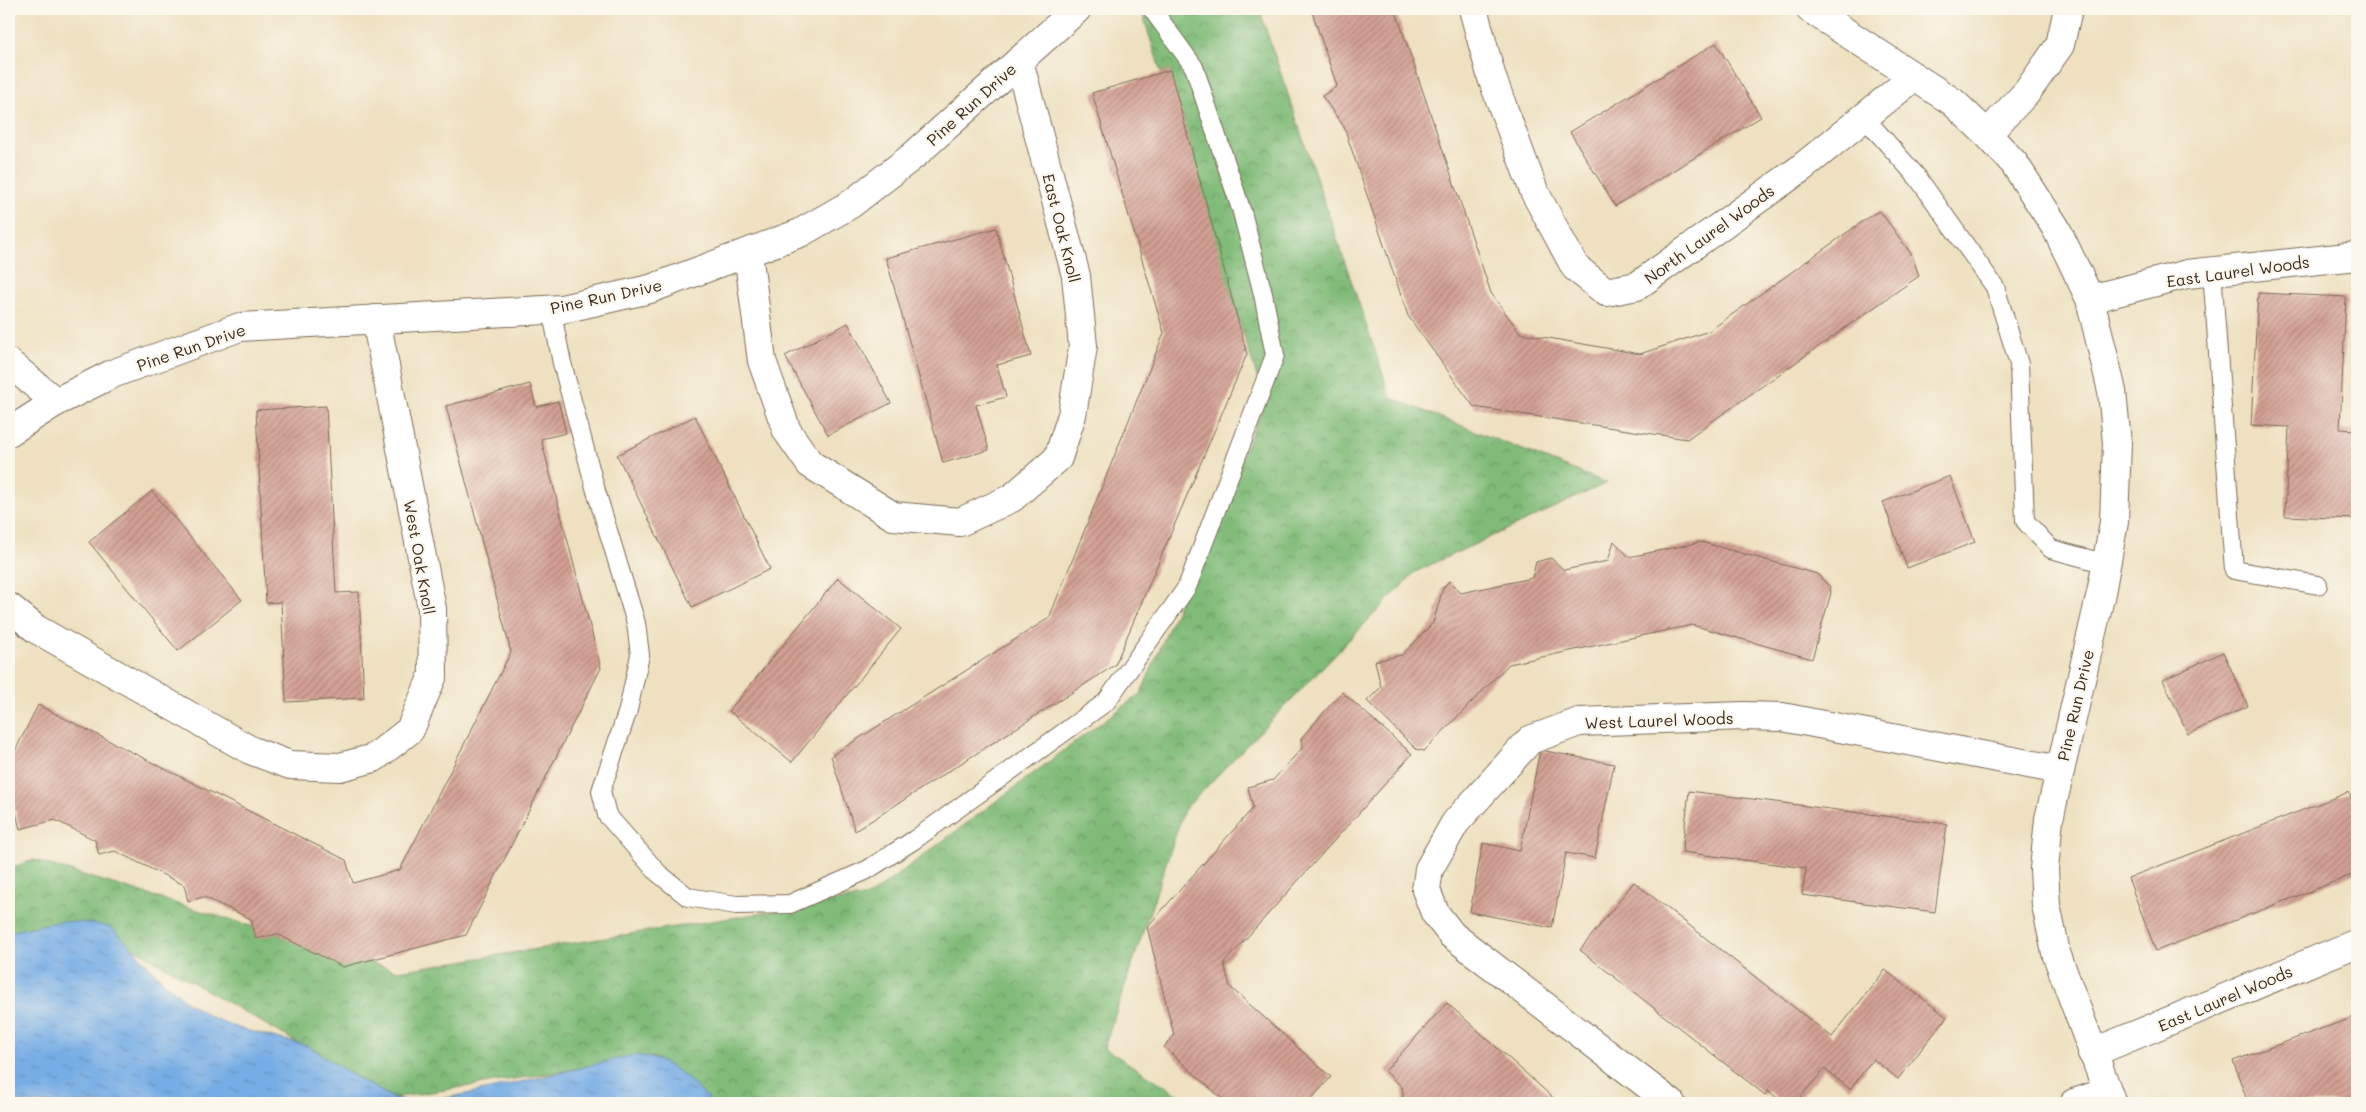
<svg xmlns="http://www.w3.org/2000/svg" width="2366" height="1112" font-family="Mali,sans-serif">
	<style>
		.forest { fill: url(#forest-crowns); stroke: #5e724b }
		.water { fill: url(#water-ripples); stroke: #596c82 }
		.building { fill: url(#building-hatch) }
		.lines { fill: none; stroke-linecap: round; stroke-linejoin: round }
		.service-casing { stroke: #7a6a57; stroke-width: 20 }
		.minor-casing { stroke: #7a6a57; stroke-width: 30 }
		.service { stroke: #fff; stroke-width: 18 }
		.minor { stroke: #fff; stroke-width: 28 }
		.labels { text-anchor: middle; dominant-baseline: central; stroke-width: 4.5; stroke-linejoin: round; paint-order: stroke }
		.street-label { font-size: 16px; fill: #3b2a1e; stroke: #fbf7ec }
	</style>
	<defs>
		<pattern id="forest-crowns" width="20" height="18" patternUnits="userSpaceOnUse" patternTransform="scale(1.25)"><rect width="20" height="18" fill="#80bb78"/><path d="M2 6a3 3 0 1 1 6 0M12 15a3 3 0 1 1 6 0" fill="none" stroke="#6a9862"/></pattern>
		<pattern id="water-ripples" width="26" height="14" patternUnits="userSpaceOnUse" patternTransform="scale(1.25)"><rect width="26" height="14" fill="#77ade5"/><path d="M2 4q2-2 4 0t4 0M15 11q2-2 4 0t4 0" fill="none" stroke="#638db9"/></pattern>
		<pattern id="building-hatch" width="6" height="6" patternUnits="userSpaceOnUse" patternTransform="scale(1.25)"><rect width="6" height="6" fill="#d4a094"/><path d="M-1 1l2-2M0 6l6-6M5 7l2-2" fill="none" stroke="#ad8378"/></pattern>
	</defs>
	<rect width="100%" height="100%" fill="#fbf7ec"/>
	<filter id="ink" filterUnits="userSpaceOnUse"><feTurbulence type="fractalNoise" baseFrequency=".02" numOctaves="2"/><feDisplacementMap in="SourceGraphic" scale="10" xChannelSelector="R" yChannelSelector="G"/><feConvolveMatrix kernelMatrix="1 2 1 2 8 2 1 2 1" color-interpolation-filters="sRGB"/></filter>
	<filter id="wash" filterUnits="userSpaceOnUse"><feTurbulence type="fractalNoise" baseFrequency=".0096" numOctaves="4" result="noise"/><feDisplacementMap in="SourceGraphic" scale="20" xChannelSelector="R" yChannelSelector="G"/><feGaussianBlur stdDeviation="1.12" result="paint"/><feColorMatrix in="noise" values="0 0 0 0 0 0 0 0 0 0 0 0 0 0 0 0 0 1.4 0 .05"/><feComposite in="paint" operator="in"/></filter>
	<g filter="url(#wash)">
		<rect width="100%" height="100%" fill="#eee0c0"/>
		<polygon class="forest" points="1141,9 1259,9 1391,398 1607,483 1415,572 1184,810 1104,1048 1192,1103 710,1103 654,1057 393,1098 90,923 9,940 9,868 34,860 398,971 869,896 1141,693 1265,402"/>
		<g class="water">
			<polygon points="60,921 90,923 110,927 125,940 165,983 187,1002 209,1016 238,1028 308,1046 354,1076 393,1098 417,1103 9,1103 9,932"/>
			<path d="M635,1055C673,1059 686,1078 713,1103H418C491,1091 562,1071 635,1055Z"/>
		</g>
		<g id="blocks">
			<g class="building">
				<polygon points="1311,9 1395,9 1491,293 1520,333 1640,354 1709,331 1873,214 1880,211 1912,255 1919,276 1687,439 1474,407 1408,316 1344,127 1322,96 1337,86"/>
				<polygon points="1716,43 1761,117 1615,206 1570,132"/>
				<polygon points="1170,70 1247,354 1115,665 855,831 831,756 1049,618 1164,333 1092,93"/>
				<polygon points="996,228 1031,356 997,365 1006,397 976,405 989,450 943,463 886,258"/>
				<polygon points="2258,293 2346,297 2340,429 2357,430 2357,519 2285,516 2289,427 2251,425"/>
				<polygon points="848,323 891,403 828,435 785,356"/>
				<polygon points="530,384 536,407 558,401 566,433 541,439 601,668 466,935 343,967 277,934 256,939 251,919 204,897 188,901 184,885 115,851 99,855 95,840 55,820 20,829 12,798 9,796 9,763 38,705 346,860 353,883 400,870 511,652 446,406"/>
				<polygon points="326,406 336,593 359,592 364,698 286,702 281,602 266,603 256,410"/>
				<polygon points="695,416 770,569 692,607 617,455"/>
				<polygon points="1950,476 1975,542 1907,568 1883,502"/>
				<polygon points="152,491 242,600 178,651 89,542"/>
				<polygon points="1614,541 1629,557 1701,542 1817,574 1830,587 1831,593 1812,659 1692,625 1509,664 1424,751 1416,749 1367,701 1381,687 1375,661 1402,655 1433,623 1443,588 1449,581 1461,593 1532,578 1536,562 1551,558 1564,570 1608,561"/>
				<polygon points="838,578 901,629 792,762 729,711"/>
				<polygon points="2223,652 2248,706 2188,734 2163,680"/>
				<polygon points="1342,692 1412,754 1224,963 1230,987 1331,1077 1308,1103 1227,1103 1164,1047 1174,1035 1147,927 1253,808 1248,787 1273,780 1303,747 1301,738"/>
				<polygon points="1540,750 1614,764 1595,858 1566,853 1552,928 1470,912 1483,843 1520,851"/>
				<polygon points="1689,791 1947,824 1935,912 1802,895 1806,868 1682,852"/>
				<polygon points="2349,792 2357,812 2357,873 2156,951 2128,878"/>
				<polygon points="1634,882 1832,1037 1885,970 1947,1017 1898,1079 1873,1059 1850,1089 1824,1069 1796,1103 1784,1103 1768,1091 1765,1095 1580,950"/>
				<polygon points="1447,1003 1559,1103 1404,1103 1402,1087 1385,1071"/>
				<polygon points="2357,1016 2357,1101 2350,1103 2248,1103 2233,1061"/>
			</g>
		</g>
	</g>
	<g filter="url(#ink)">
		<use href="#blocks" fill-opacity="0" stroke="#7a6a57" stroke-width="1"/>
		<g class="lines">
			<g class="service-casing">
				<g id="service">
					<polyline points="1864,117 1918,178 1995,287 2019,364 2025,521 2051,549 2107,564"/>
					<polyline points="2212,271 2234,570 2318,585"/>
					<polyline points="551,309 562,363 596,491 636,623 640,655 628,710 601,791 607,815 658,873 688,897 736,905 790,904 867,870 914,840 1106,702 1187,587 1275,355 1263,294 1242,212 1194,67 1152,9"/>
				</g>
			</g>
			<g class="minor-casing">
				<g id="minor">
					<polyline points="1473,9 1492,78 1534,191 1575,267 1606,292 1637,286 1800,169 1914,77"/>
					<polyline points="1810,9 1953,102 1987,134 2014,163 2056,228 2090,299 2112,391 2117,443 2114,522 2101,593 2049,819 2044,869 2046,905 2056,953 2112,1103"/>
					<polyline points="1987,134 2027,92 2060,45 2068,9"/>
					<polyline points="748,253 762,361 787,431 810,464 893,516 960,522 1012,498 1058,458 1072,415 1083,346 1076,276 1019,61"/>
					<polyline points="2090,299 2187,274 2357,256"/>
					<polyline points="9,363 56,402"/>
					<polyline points="9,432 56,402 112,374 240,327 562,309 650,289 800,233 851,204 913,156 1077,9"/>
					<polyline points="9,607 36,629 250,750 290,765 340,767 374,758 410,730 433,675 432,609 376,319"/>
					<polyline points="2092,1053 2357,943"/>
					<polyline points="1671,1103 1452,935 1435,913 1426,890 1429,869 1455,823 1530,740 1579,722 1743,716 1782,717 2060,770"/>
					<polyline points="2074,1103 2107,1092"/>
				</g>
			</g>
			<use href="#service" class="service"/>
			<use href="#minor" class="minor"/>
		</g>
	</g>
	<g class="labels">
		<g class="street-label">
			<text transform="translate(971 104) rotate(-42)">Pine Run Drive</text>
			<text transform="translate(1062 228) rotate(76)">East Oak Knoll</text>
			<text transform="translate(1709 234) rotate(-36)">North Laurel Woods</text>
			<text transform="translate(2238 271) rotate(-8)">East Laurel Woods</text>
			<text transform="translate(606 296) rotate(-12)">Pine Run Drive</text>
			<text transform="translate(191 347) rotate(-19)">Pine Run Drive</text>
			<text transform="translate(420 557) rotate(80)">West Oak Knoll</text>
			<text transform="translate(2075 705) rotate(-77)">Pine Run Drive</text>
			<text transform="translate(1659 720) rotate(-2)">West Laurel Woods</text>
			<text transform="translate(2225 998) rotate(-23)">East Laurel Woods</text>
		</g>
	</g>
	<rect width="2366" height="1112" fill="none" stroke="#fbf7ec" stroke-width="30"/>
</svg>
